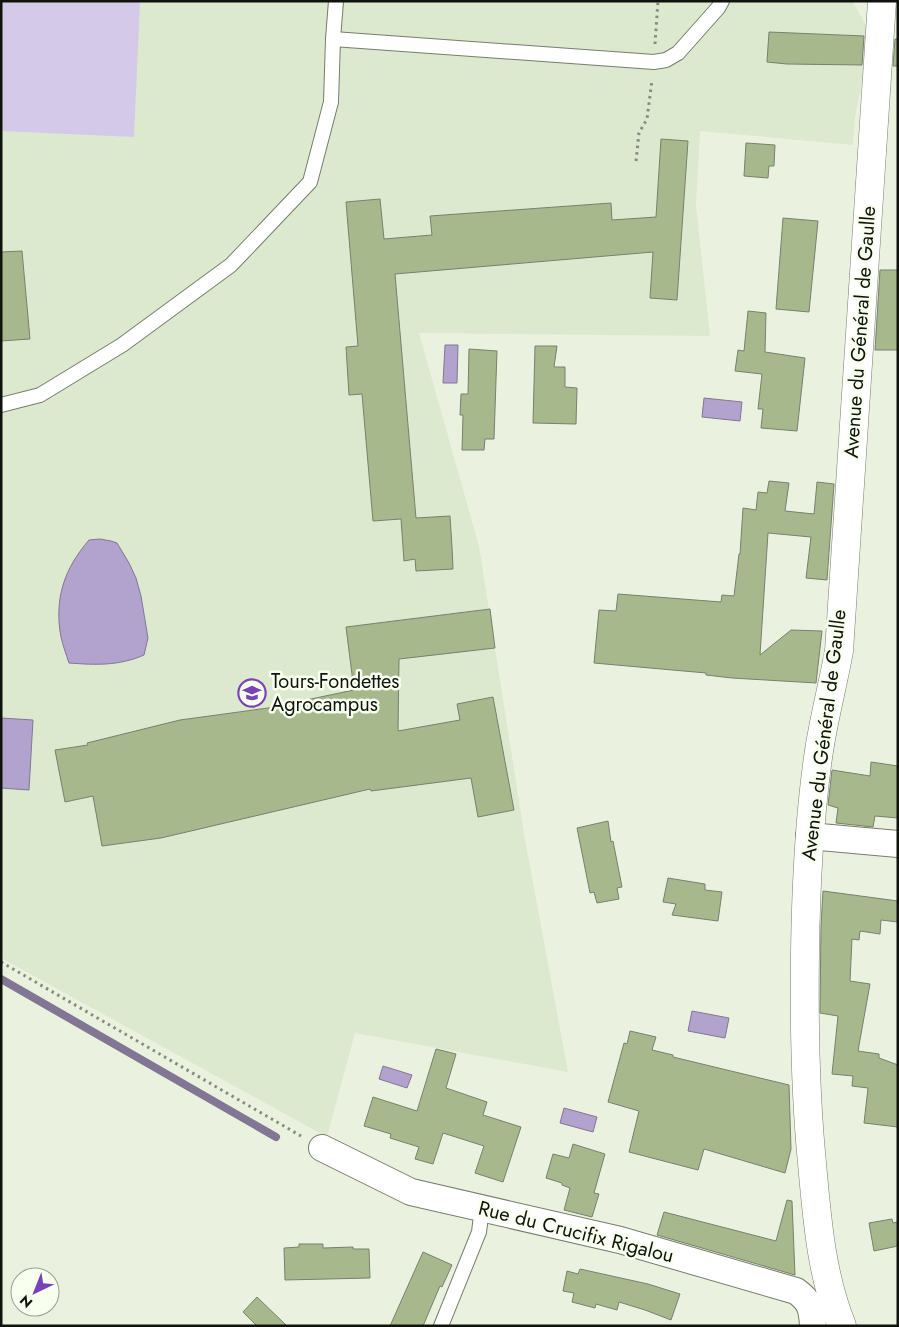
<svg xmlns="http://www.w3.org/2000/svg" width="899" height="1327" font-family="Jost,sans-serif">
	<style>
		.built { fill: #dde9ce }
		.green { fill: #d4c9e8 }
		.water { fill: #b1a2ce; stroke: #817794 }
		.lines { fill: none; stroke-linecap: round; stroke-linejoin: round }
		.stream { stroke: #817794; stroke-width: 8 }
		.building { fill: #a6b88c; stroke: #78806f }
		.lane-casing { stroke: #767d6c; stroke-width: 16 }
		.street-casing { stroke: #767d6c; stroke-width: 28 }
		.secondary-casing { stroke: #767d6c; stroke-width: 29 }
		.path { stroke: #868b7e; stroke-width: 3; stroke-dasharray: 2.5 4; stroke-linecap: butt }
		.lane { stroke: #fff; stroke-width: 14 }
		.street { stroke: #fff; stroke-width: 26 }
		.secondary { stroke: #fff; stroke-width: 28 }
		.labels { text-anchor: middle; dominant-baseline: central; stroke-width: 5; stroke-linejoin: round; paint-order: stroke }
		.street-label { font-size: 20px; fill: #10120c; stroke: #f8ffef }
		.poi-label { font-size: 20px; fill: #10120c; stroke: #f8ffef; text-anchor: start }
	</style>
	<rect width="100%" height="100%" fill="#eaf2df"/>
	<polygon class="built" points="1,1 852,1 871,33 855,118 853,145 700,131 696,205 710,336 419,333 479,546 525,839 568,1072 355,1033 327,1137 1,958"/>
	<polygon class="green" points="1,1 140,1 134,137 1,131"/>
	<g class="water">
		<polygon points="445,345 458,345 457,383 443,383"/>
		<polygon points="704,398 742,402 740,421 702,417"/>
		<path d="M100,539L111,541L117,543L129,563L136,578L141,596L148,638L144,655C119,666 96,665 69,663C66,654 63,646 61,637C54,599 64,569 89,540Z"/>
		<polygon points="1,718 33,720 29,790 1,788"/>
		<polygon points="692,1011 729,1018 725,1038 688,1031"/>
		<polygon points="383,1066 412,1075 407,1088 379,1079"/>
		<polygon points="564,1108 597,1117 593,1132 560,1123"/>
	</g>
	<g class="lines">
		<polyline class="stream" points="1,979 276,1137"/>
	</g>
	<g class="building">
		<polygon points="769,32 864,36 862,65 787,64 767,62"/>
		<polygon points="895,39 898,39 898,66 893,66"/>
		<polygon points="661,139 688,141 677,300 650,298 653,252 395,274 416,518 450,516 452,547 453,569 416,571 415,559 404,561 401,519 373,521 362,394 349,395 346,347 358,346 346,202 380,199 384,239 432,235 430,216 611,203 612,220 656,217"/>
		<polygon points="746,143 775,145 774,166 769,166 768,178 744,176"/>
		<polygon points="783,218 818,221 809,312 776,309"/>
		<polygon points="22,251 30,339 1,341 1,252"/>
		<polygon points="880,270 898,270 898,350 875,350"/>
		<polygon points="748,311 766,313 765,352 805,358 797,431 761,428 763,409 758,409 762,374 735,371 738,350 744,351"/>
		<polygon points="535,346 557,346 554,367 565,367 565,387 577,388 576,424 533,423"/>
		<polygon points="469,349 497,351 494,439 485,439 484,450 462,450 463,415 460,415 461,394 468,394"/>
		<polygon points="769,481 789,483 785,511 814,514 817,482 834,484 827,580 806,578 811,537 768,533 760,655 791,630 822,631 816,683 732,678 706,675 706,673 594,663 599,610 616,611 618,594 721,602 722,595 734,596 739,554 740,554 743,508 756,510 758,492 767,493"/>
		<polygon points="490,609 495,648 399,659 398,731 460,720 457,704 493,697 514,810 478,817 471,778 371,791 370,789 161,838 102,846 93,796 65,802 55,750 88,745 87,743 180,720 268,708 354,690 346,627"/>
		<polygon points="871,762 898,766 898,818 875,816 873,827 836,823 838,808 828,805 832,770 870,776"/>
		<polygon points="608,821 611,842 613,841 622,887 617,888 619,899 597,903 594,892 590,893 577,828"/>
		<polygon points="668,878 705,884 705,890 722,892 718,921 672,915 676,904 663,902"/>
		<polygon points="823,891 898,901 898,922 881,920 880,934 860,931 859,940 852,939 850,981 870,984 858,1051 879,1054 879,1058 898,1065 898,1127 864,1123 868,1088 852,1086 853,1076 832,1074 838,1016 820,1013 821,926"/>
		<polygon points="630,1031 656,1037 652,1050 673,1055 673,1057 789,1085 791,1149 785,1173 704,1149 698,1170 629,1152 639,1111 608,1102 624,1043 627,1044"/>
		<polygon points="436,1049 456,1054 446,1088 487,1102 483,1115 521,1127 503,1182 475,1173 484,1146 443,1133 433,1164 415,1159 419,1147 390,1138 391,1134 364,1126 373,1097 417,1111"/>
		<polygon points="573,1144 605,1154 594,1193 599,1194 592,1217 564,1210 570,1188 562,1185 562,1183 546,1178 553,1154 569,1158"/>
		<polygon points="787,1200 792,1201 795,1275 657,1235 664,1212 776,1241"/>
		<polygon points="892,1219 893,1223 898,1222 898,1246 874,1251 869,1223"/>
		<polygon points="299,1244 323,1244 323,1248 353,1247 353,1249 369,1249 370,1278 285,1280 284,1248 299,1247"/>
		<polygon points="423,1252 452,1265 442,1287 440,1286 423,1326 390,1326"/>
		<polygon points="580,1269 648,1284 680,1294 671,1320 645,1310 619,1302 617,1310 596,1304 595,1308 572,1302 574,1293 563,1291 567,1271 578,1274"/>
		<polygon points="257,1297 287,1326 257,1326 243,1312"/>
	</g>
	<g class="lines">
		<g class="lane-casing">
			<g id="lane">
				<polyline points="333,39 654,62 666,60 678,53 718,8 722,1"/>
				<polyline points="1,405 40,395 122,345 231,265 310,182 331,102 333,39 336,1"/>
				<polyline points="441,1326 479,1232 482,1208"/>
			</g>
		</g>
		<g class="street-casing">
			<g id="street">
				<polyline points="809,836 898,844"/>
				<path d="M322,1148L411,1192L620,1240L796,1291C810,1301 812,1308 813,1326"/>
			</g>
		</g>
		<g class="secondary-casing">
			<path id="secondary" d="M842,1326C821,1274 817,1218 812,1163C805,1092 804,1022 805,951C806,884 809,817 819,751C824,718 833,684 839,651L882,1"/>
		</g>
		<g class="path">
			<polyline points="655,44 658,1"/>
			<polyline points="636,161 639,133 647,119 652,80"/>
			<polyline points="1,962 301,1136"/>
		</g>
		<use href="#lane" class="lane"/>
		<use href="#street" class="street"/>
		<use href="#secondary" class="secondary"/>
	</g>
	<defs>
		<g id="school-ring" transform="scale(1.4375)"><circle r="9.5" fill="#f8ffef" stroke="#7842b8" stroke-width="1.5"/><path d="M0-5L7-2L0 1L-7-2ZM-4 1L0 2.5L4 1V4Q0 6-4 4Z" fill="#7842b8"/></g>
	</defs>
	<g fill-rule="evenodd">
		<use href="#school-ring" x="252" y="693"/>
	</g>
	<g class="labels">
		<g class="street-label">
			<text transform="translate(860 332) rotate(-86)">Avenue du Général de Gaulle</text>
			<text transform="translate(824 735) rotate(-83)">Avenue du Général de Gaulle</text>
			<text transform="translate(576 1232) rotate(14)">Rue du Crucifix Rigalou</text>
		</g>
		<g class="poi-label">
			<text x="271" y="681">Tours-Fondettes<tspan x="271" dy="23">Agrocampus</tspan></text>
		</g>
	</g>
	<rect width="899" height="1327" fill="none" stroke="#10120c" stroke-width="5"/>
	<g transform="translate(35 1292) rotate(223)"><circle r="24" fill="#f8ffef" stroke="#9ba094"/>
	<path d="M0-4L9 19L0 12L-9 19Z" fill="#7842b8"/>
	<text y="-8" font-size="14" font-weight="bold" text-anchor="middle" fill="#10120c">N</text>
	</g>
</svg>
